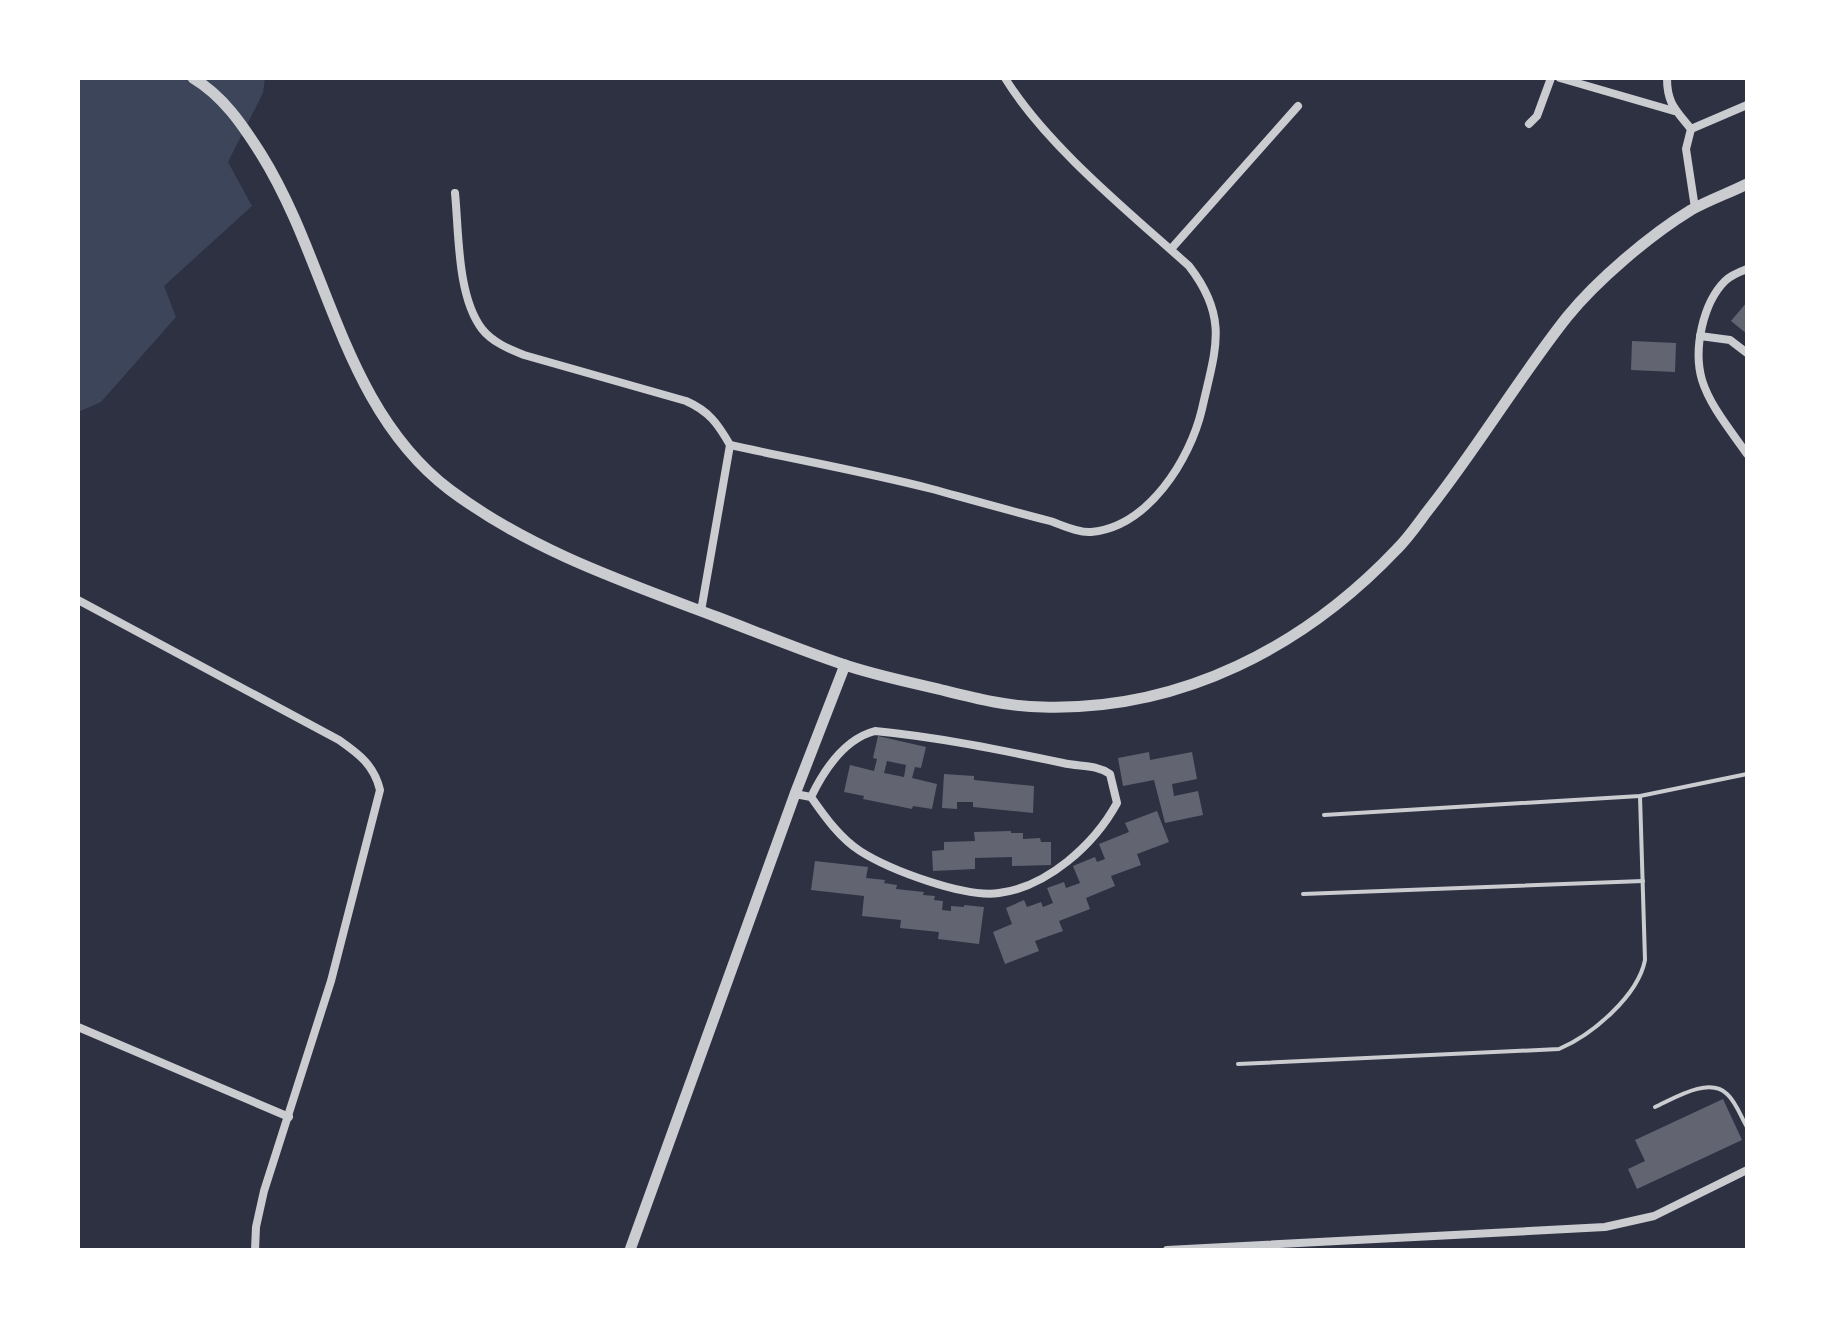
<svg xmlns="http://www.w3.org/2000/svg" width="1825" height="1328" font-family="Quicksand,sans-serif">
	<style>
		.green { fill: #3c4559 }
		.building { fill: #626471; fill-rule: evenodd }
		.lines { fill: none; stroke-linecap: round; stroke-linejoin: round }
		.service { stroke: #caccd0; stroke-width: 4 }
		.minor { stroke: #caccd0; stroke-width: 8 }
		.tertiary { stroke: #caccd0; stroke-width: 11 }
	</style>
	<rect width="100%" height="100%" fill="#2d3142"/>
	<polygon class="green" points="78,78 265,78 263,93 228,162 252,206 164,286 176,317 101,402 78,412"/>
	<g class="building">
		<polygon points="1747,302 1747,334 1731,321"/>
		<polygon points="1632,341 1676,343 1675,372 1631,370"/>
		<path d="M878,736L926,747L921,768L915,767L912,778L937,784L932,809L913,806L912,809L863,799L864,796L844,792L850,765L874,771L877,759L873,758ZM887,761L906,765L904,777L884,773Z"/>
		<polygon points="1149,752 1150,760 1192,752 1197,779 1172,784 1174,796 1198,791 1203,815 1165,823 1154,780 1123,786 1118,758"/>
		<polygon points="944,774 974,776 974,780 1034,786 1033,813 973,807 973,802 957,802 957,809 942,808"/>
		<polygon points="1157,811 1169,842 1137,854 1141,865 1111,876 1115,886 1086,898 1090,909 1059,921 1063,931 1035,941 1039,951 1005,964 993,932 1012,924 1006,908 1024,900 1027,907 1041,902 1043,907 1053,903 1047,888 1064,882 1066,888 1080,883 1073,866 1095,857 1097,862 1105,859 1099,844 1129,832 1125,823"/>
		<polygon points="1011,831 1011,833 1023,833 1023,839 1040,838 1041,842 1051,842 1051,865 1012,866 1012,857 975,858 975,869 933,871 932,851 944,850 944,842 975,841 974,832"/>
		<polygon points="815,861 868,867 866,878 885,880 884,883 897,885 896,889 924,892 923,895 935,896 934,900 943,901 942,910 951,911 951,906 964,907 964,905 984,907 979,944 938,939 939,932 900,928 901,920 862,916 864,896 811,890"/>
		<polygon points="1723,1099 1742,1140 1637,1189 1628,1169 1645,1161 1635,1140"/>
	</g>
	<g class="lines">
		<g class="service">
			<polyline points="1324,815 1640,796 1747,774"/>
			<polyline points="1303,894 1643,881"/>
			<path d="M1238,1064L1559,1049C1592,1035 1638,996 1645,960L1640,796"/>
			<path d="M1655,1107C1673,1099 1709,1076 1727,1094C1736,1102 1741,1117 1747,1127"/>
		</g>
		<g class="minor">
			<polyline points="1560,78 1674,111"/>
			<path d="M1667,78C1667,104 1676,110 1691,129"/>
			<polyline points="1529,124 1537,116 1551,78"/>
			<path d="M455,193C459,233 457,296 482,329C492,342 509,349 524,355L686,401C709,411 718,424 730,445L701,611"/>
			<polyline points="1695,208 1686,149 1691,129 1747,105"/>
			<polyline points="1171,249 1298,106"/>
			<path d="M1747,269C1739,272 1731,275 1725,281C1703,303 1693,349 1702,380C1710,406 1731,431 1747,454"/>
			<polyline points="1700,336 1730,340 1747,353"/>
			<path d="M730,445C798,460 866,472 932,489C972,500 1011,511 1050,521C1062,525 1078,533 1091,532C1148,527 1190,460 1202,409C1215,350 1230,319 1189,266C1130,213 1046,145 1005,78"/>
			<path d="M78,600L339,740C359,754 374,765 380,790L331,981L264,1191L256,1227L255,1250"/>
			<path d="M795,794L811,797C825,817 840,838 860,851C890,870 964,898 999,893C1047,887 1094,845 1117,803L1110,774C1095,764 1080,767 1063,763C1001,750 938,737 875,731C844,739 824,770 811,797"/>
			<polyline points="78,1027 289,1117"/>
			<polyline points="1167,1250 1605,1227 1654,1216 1747,1170"/>
		</g>
		<g class="tertiary">
			<path d="M193,78C223,96 242,124 261,154C329,263 342,408 450,490C530,550 624,582 717,617C759,633 800,650 842,664C874,675 909,682 942,690C974,698 1009,707 1043,707C1181,711 1304,647 1397,549C1409,537 1419,522 1429,509C1478,447 1518,379 1567,317C1597,280 1650,235 1691,210C1709,200 1729,193 1747,184"/>
			<polyline points="630,1250 795,794 845,665"/>
		</g>
	</g>
	<rect width="1825" height="1328" fill="none" stroke="#ffffff" stroke-width="160"/>
</svg>
